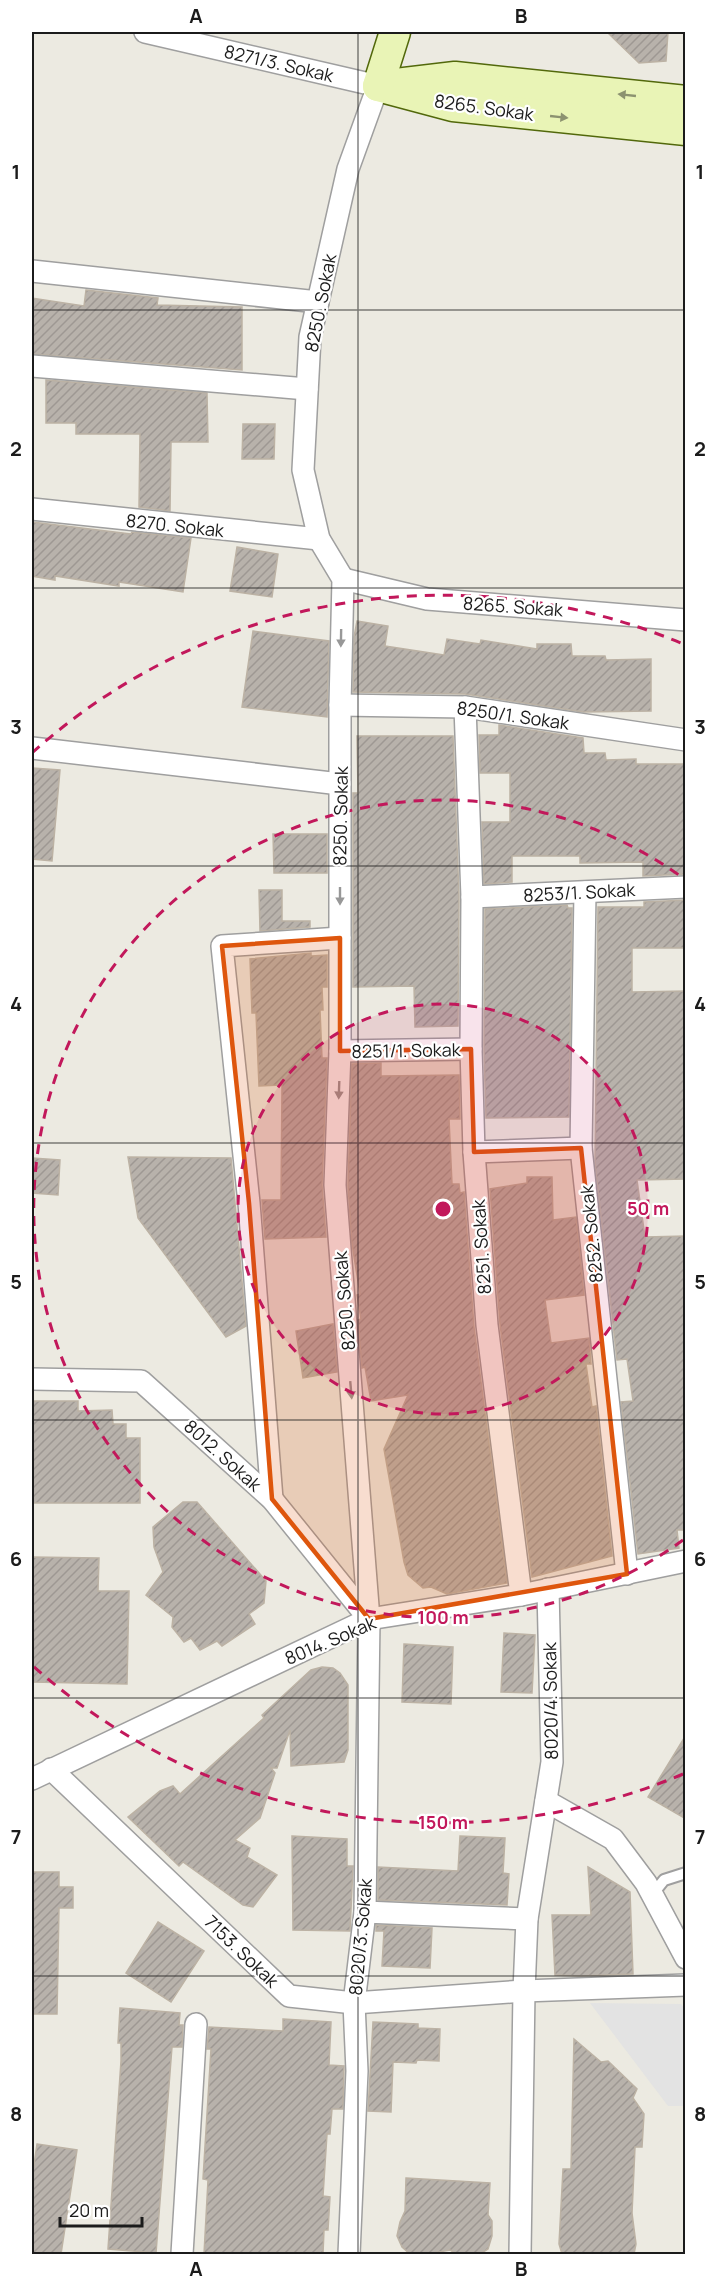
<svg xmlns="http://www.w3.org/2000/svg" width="717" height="2286" font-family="Manrope,sans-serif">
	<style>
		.parking { fill: #e3e3e3 }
		.building { fill: url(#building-hatch); stroke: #bcb2a4; stroke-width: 1.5 }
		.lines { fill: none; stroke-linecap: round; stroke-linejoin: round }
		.lane-casing { stroke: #9f9f9f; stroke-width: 14 }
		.street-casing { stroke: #9f9f9f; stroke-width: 24 }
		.secondary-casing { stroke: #52680b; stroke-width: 33 }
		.lane { stroke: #fff; stroke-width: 10 }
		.street { stroke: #fff; stroke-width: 21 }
		.secondary { stroke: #e9f4b6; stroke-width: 30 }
		.oneway { fill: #8c9270 }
		.oneway2 { fill: #989898 }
		.marked { fill: #de560d; fill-opacity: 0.2; stroke: #de560d; stroke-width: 4.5; stroke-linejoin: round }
		.grid { fill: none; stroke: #1b1b1b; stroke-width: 1.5; stroke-opacity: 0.55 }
		.ring { fill: none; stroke: #c2185b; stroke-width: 3; stroke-dasharray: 10 8 }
		.labels { text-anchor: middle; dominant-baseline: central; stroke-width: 4.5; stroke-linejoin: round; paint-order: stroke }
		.street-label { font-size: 18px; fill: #1b1b1b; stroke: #fff }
		.centre { fill: #c2185b; stroke: #fff; stroke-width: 3 }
		.ring-label { font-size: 18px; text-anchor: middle; font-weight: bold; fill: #c2185b; stroke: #fff; stroke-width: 4.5; stroke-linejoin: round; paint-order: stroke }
		.neatline { fill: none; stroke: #1b1b1b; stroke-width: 2 }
		.grid-label { font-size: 20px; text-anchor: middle; font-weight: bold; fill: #1b1b1b }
	</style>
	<defs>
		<pattern id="building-hatch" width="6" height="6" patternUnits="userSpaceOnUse" patternTransform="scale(1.5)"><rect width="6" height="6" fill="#b8b2ab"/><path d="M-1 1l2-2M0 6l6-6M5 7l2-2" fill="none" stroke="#9e9893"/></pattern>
	</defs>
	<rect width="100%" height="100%" fill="#eceae1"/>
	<polygon class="parking" points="590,2003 681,2004 686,2011 685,2106 668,2106"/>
	<g class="building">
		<polygon points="607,32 668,32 666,61 639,63"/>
		<polygon points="86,290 158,298 157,305 242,307 242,370 32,354 32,298 84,306"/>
		<polygon points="46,380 207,393 208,442 171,442 170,511 139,507 140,434 76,434 76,423 46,423"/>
		<polygon points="243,424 275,424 274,459 242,459"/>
		<polygon points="32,522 131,534 132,532 191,538 183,592 119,582 119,586 55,576 55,580 32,576"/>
		<polygon points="237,547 278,554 272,597 230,591"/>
		<polygon points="357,621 388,626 385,646 444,655 447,639 480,644 481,640 537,649 537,644 571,644 572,656 605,656 606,660 651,659 651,711 583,712 465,694 353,692 354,637"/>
		<polygon points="253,631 329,641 327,717 242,707"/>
		<polygon points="499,725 583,738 584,753 605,753 606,760 636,759 636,764 686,764 686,874 643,876 643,862 580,863 580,856 512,856 512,882 484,884 482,822 510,822 510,773 480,773 479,735 499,735"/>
		<polygon points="357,736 453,736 459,897 458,1026 415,1027 414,986 353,987 353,793 358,793"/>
		<polygon points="32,768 60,770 52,861 32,859"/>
		<polygon points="273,834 327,834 327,873 274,873"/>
		<polygon points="259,890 282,890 282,921 310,921 310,927 260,931"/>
		<polygon points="686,900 686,948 632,948 632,992 686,991 686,1179 637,1180 645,1237 686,1236 686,1530 677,1530 679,1548 638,1554 621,1402 633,1401 627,1359 617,1360 595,1163 598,907 644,907 644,902"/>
		<polygon points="567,905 568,908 572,908 569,1117 486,1118 484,1049 485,909"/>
		<polygon points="311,953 311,956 327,955 327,987 322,987 323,1010 320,1010 322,1058 327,1058 322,1185 326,1237 265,1239 262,1200 281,1200 282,1085 259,1086 256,1013 252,1013 250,959"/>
		<polygon points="381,1063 381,1076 459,1075 460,1119 449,1119 452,1184 459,1184 460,1193 464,1192 474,1327 507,1583 447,1594 431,1587 423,1588 408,1575 404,1562 384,1449 408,1395 371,1401 365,1367 362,1368 358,1320 361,1319 357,1295 360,1294 352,1244 348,1185 352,1064"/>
		<polygon points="128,1157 231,1158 246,1326 226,1337 138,1218"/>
		<polygon points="32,1158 60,1160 58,1195 32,1193"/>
		<polygon points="527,1177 552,1177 553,1220 576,1217 584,1295 545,1300 551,1343 589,1338 591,1364 586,1364 592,1407 596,1406 612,1556 532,1577 500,1324 490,1189 527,1183"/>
		<polygon points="333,1324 337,1372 303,1378 296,1331"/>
		<polygon points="32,1401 78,1401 78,1411 112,1410 113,1424 126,1424 126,1438 140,1438 140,1503 32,1503"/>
		<polygon points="183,1502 197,1502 266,1581 264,1603 249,1614 255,1624 222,1646 217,1641 200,1650 191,1638 184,1642 172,1627 173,1617 146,1595 163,1572 154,1547 153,1527"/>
		<polygon points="32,1557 99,1558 98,1591 129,1591 127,1684 32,1682"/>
		<polygon points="504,1633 535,1635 532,1693 501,1692"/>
		<polygon points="404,1644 453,1647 451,1704 402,1702"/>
		<polygon points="322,1667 333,1668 340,1673 348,1685 348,1750 344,1762 291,1766 290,1730 277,1768 271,1768 275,1773 260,1818 235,1840 250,1848 247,1857 277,1875 253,1907 243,1905 183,1862 179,1866 128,1817 160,1791 173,1786 180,1794 264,1718 262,1715 311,1670"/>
		<polygon points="686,1735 686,1819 648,1797"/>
		<polygon points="292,1836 347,1839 347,1866 353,1866 350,1931 293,1930"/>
		<polygon points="460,1836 505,1838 503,1873 509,1874 507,1905 378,1900 378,1867 458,1871"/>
		<polygon points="588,1867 630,1892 633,1974 579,1976 555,1975 552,1915 591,1915"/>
		<polygon points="32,1872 59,1872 59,1887 73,1887 73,1908 59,1908 57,2014 32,2014"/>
		<polygon points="158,1922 204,1951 171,2002 126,1973"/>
		<polygon points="376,1925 432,1928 430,1968 382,1966 384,1931 376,1931"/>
		<polygon points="120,2008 180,2013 179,2025 183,2025 182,2047 172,2047 156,2253 108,2249 121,2061 121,2043 118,2043"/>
		<polygon points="283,2019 331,2022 329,2065 344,2066 343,2109 332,2109 330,2134 327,2134 323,2196 330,2197 328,2230 324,2230 323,2254 204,2254 208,2180 203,2179 211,2049 207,2049 209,2027 283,2031"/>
		<polygon points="373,2022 418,2024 418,2028 440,2029 439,2061 417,2060 416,2063 393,2062 391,2112 368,2111"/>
		<polygon points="574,2039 601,2062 608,2061 637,2089 633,2098 644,2114 642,2147 635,2147 632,2213 636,2244 634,2254 562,2254 559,2244 563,2169 571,2169"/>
		<polygon points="37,2144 77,2150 61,2254 32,2254 32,2178"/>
		<polygon points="406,2178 490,2183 488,2215 492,2221 492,2236 488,2249 480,2254 456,2254 450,2250 428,2254 410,2254 402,2247 397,2236 400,2222 405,2211"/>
	</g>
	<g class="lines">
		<g class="lane-casing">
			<polyline id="lane" points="652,1895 664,1880 686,1873"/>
		</g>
		<g class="street-casing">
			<g id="street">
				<polyline points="145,32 378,86 348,169 310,337 303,470 319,539 343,579 340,705 340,1051 335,1185 369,1619 365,1912 354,2003 357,2071 349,2254"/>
				<polyline points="32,271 318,302"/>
				<polyline points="32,366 307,389"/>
				<polyline points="32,509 319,539"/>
				<polyline points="343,579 427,599 686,620"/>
				<polyline points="340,705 465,707 686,740"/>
				<polyline points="465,707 472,897 471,1049 474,1152 487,1325 521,1595"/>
				<polyline points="32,748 340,784"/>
				<polyline points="585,892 581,1148 627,1574"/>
				<polyline points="472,897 686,887"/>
				<polyline points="340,1051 471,1049"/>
				<polyline points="474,1152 581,1148"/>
				<polyline points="32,1379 141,1381 272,1499 369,1619"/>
				<polyline points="272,1499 249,1203 222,946 340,938"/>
				<polyline points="51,1769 289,1996 354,2003 524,1991 686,1985"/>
				<polyline points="32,1779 369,1619 521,1595 686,1561"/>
				<polyline points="546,1801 613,1839 646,1883 686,1958"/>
				<polyline points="365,1912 527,1919"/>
				<polyline points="182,2254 196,2024"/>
				<polyline points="520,2254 524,1991 527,1919 552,1762 548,1589"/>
			</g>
		</g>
		<g class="secondary-casing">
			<g id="secondary">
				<polyline points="396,84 455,77 686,101"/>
				<polyline points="378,86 453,106 686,130"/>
				<polyline points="378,86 395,32"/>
			</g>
		</g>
		<use href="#lane" class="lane"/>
		<use href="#street" class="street"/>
		<use href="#secondary" class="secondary"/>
	</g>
	<defs><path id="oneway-solid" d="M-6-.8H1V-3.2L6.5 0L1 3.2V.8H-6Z" transform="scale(1.5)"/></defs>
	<g class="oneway">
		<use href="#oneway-solid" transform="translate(627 95) rotate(-174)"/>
		<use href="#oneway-solid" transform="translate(559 117) rotate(6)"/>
	</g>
	<g class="oneway2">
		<use href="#oneway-solid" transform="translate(341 638) rotate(91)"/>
		<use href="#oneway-solid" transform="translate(340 896) rotate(90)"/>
		<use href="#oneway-solid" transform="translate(339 1090) rotate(92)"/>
		<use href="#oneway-solid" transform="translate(351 1390) rotate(85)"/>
	</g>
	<path class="marked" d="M340,938V1051L471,1049L474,1152L581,1148L627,1574L369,1619L272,1499L249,1203L222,946Z"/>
	<path class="grid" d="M358,32V2254M32,310H686M32,588H686M32,866H686M32,1143H686M32,1420H686M32,1698H686M32,1976H686"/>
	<circle cx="443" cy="1209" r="205" fill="#c2185b" fill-opacity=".12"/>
	<g class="ring">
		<circle cx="443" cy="1209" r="205"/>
		<path d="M683 1540A409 409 0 1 1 683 878"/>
		<path d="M683 1774A614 614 0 0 1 32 1665M32 753A614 614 0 0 1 683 644"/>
	</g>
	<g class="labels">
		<g class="street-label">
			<text transform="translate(279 63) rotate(13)">8271/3. Sokak</text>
			<text transform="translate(484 107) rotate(8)">8265. Sokak</text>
			<text transform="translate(320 303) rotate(-79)">8250. Sokak</text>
			<text transform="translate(175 525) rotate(6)">8270. Sokak</text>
			<text transform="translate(513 606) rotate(4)">8265. Sokak</text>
			<text transform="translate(513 715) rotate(8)">8250/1. Sokak</text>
			<text transform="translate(340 816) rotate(-89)">8250. Sokak</text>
			<text transform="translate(579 892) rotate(-3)">8253/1. Sokak</text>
			<text transform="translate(406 1050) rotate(-1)">8251/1. Sokak</text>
			<text transform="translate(591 1234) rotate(-96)">8252. Sokak</text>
			<text transform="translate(481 1247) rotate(-94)">8251. Sokak</text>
			<text transform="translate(344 1301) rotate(-95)">8250. Sokak</text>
			<text transform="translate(223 1455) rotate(42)">8012. Sokak</text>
			<text transform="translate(330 1640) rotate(-23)">8014. Sokak</text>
			<text transform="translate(550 1701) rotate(-91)">8020/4. Sokak</text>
			<text transform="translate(360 1937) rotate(-85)">8020/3. Sokak</text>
			<text transform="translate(242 1951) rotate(44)">7153. Sokak</text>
		</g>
	</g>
	<circle cx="443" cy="1209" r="9" class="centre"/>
	<g class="ring-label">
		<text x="648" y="1215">50 m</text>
		<text x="443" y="1624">100 m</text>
		<text x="443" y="1829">150 m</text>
	</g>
	<rect width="717" height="2286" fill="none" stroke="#ffffff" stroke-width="66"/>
	<path d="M60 2217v9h82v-9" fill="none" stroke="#1b1b1b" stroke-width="3"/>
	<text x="69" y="2217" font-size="18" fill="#1b1b1b" stroke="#ffffff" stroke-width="4.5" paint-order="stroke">20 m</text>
	<rect x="33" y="33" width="651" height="2220" class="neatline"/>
	<g class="grid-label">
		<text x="196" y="23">A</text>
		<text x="521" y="23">B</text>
		<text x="16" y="179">1</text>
		<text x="700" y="179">1</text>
		<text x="16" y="456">2</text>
		<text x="700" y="456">2</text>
		<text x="16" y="734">3</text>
		<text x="700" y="734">3</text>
		<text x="16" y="1011">4</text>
		<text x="700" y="1011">4</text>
		<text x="16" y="1289">5</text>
		<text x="700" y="1289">5</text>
		<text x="16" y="1566">6</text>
		<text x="700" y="1566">6</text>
		<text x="16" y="1844">7</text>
		<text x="700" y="1844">7</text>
		<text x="16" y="2121">8</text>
		<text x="700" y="2121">8</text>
		<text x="196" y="2276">A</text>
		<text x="521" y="2276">B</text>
	</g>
</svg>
